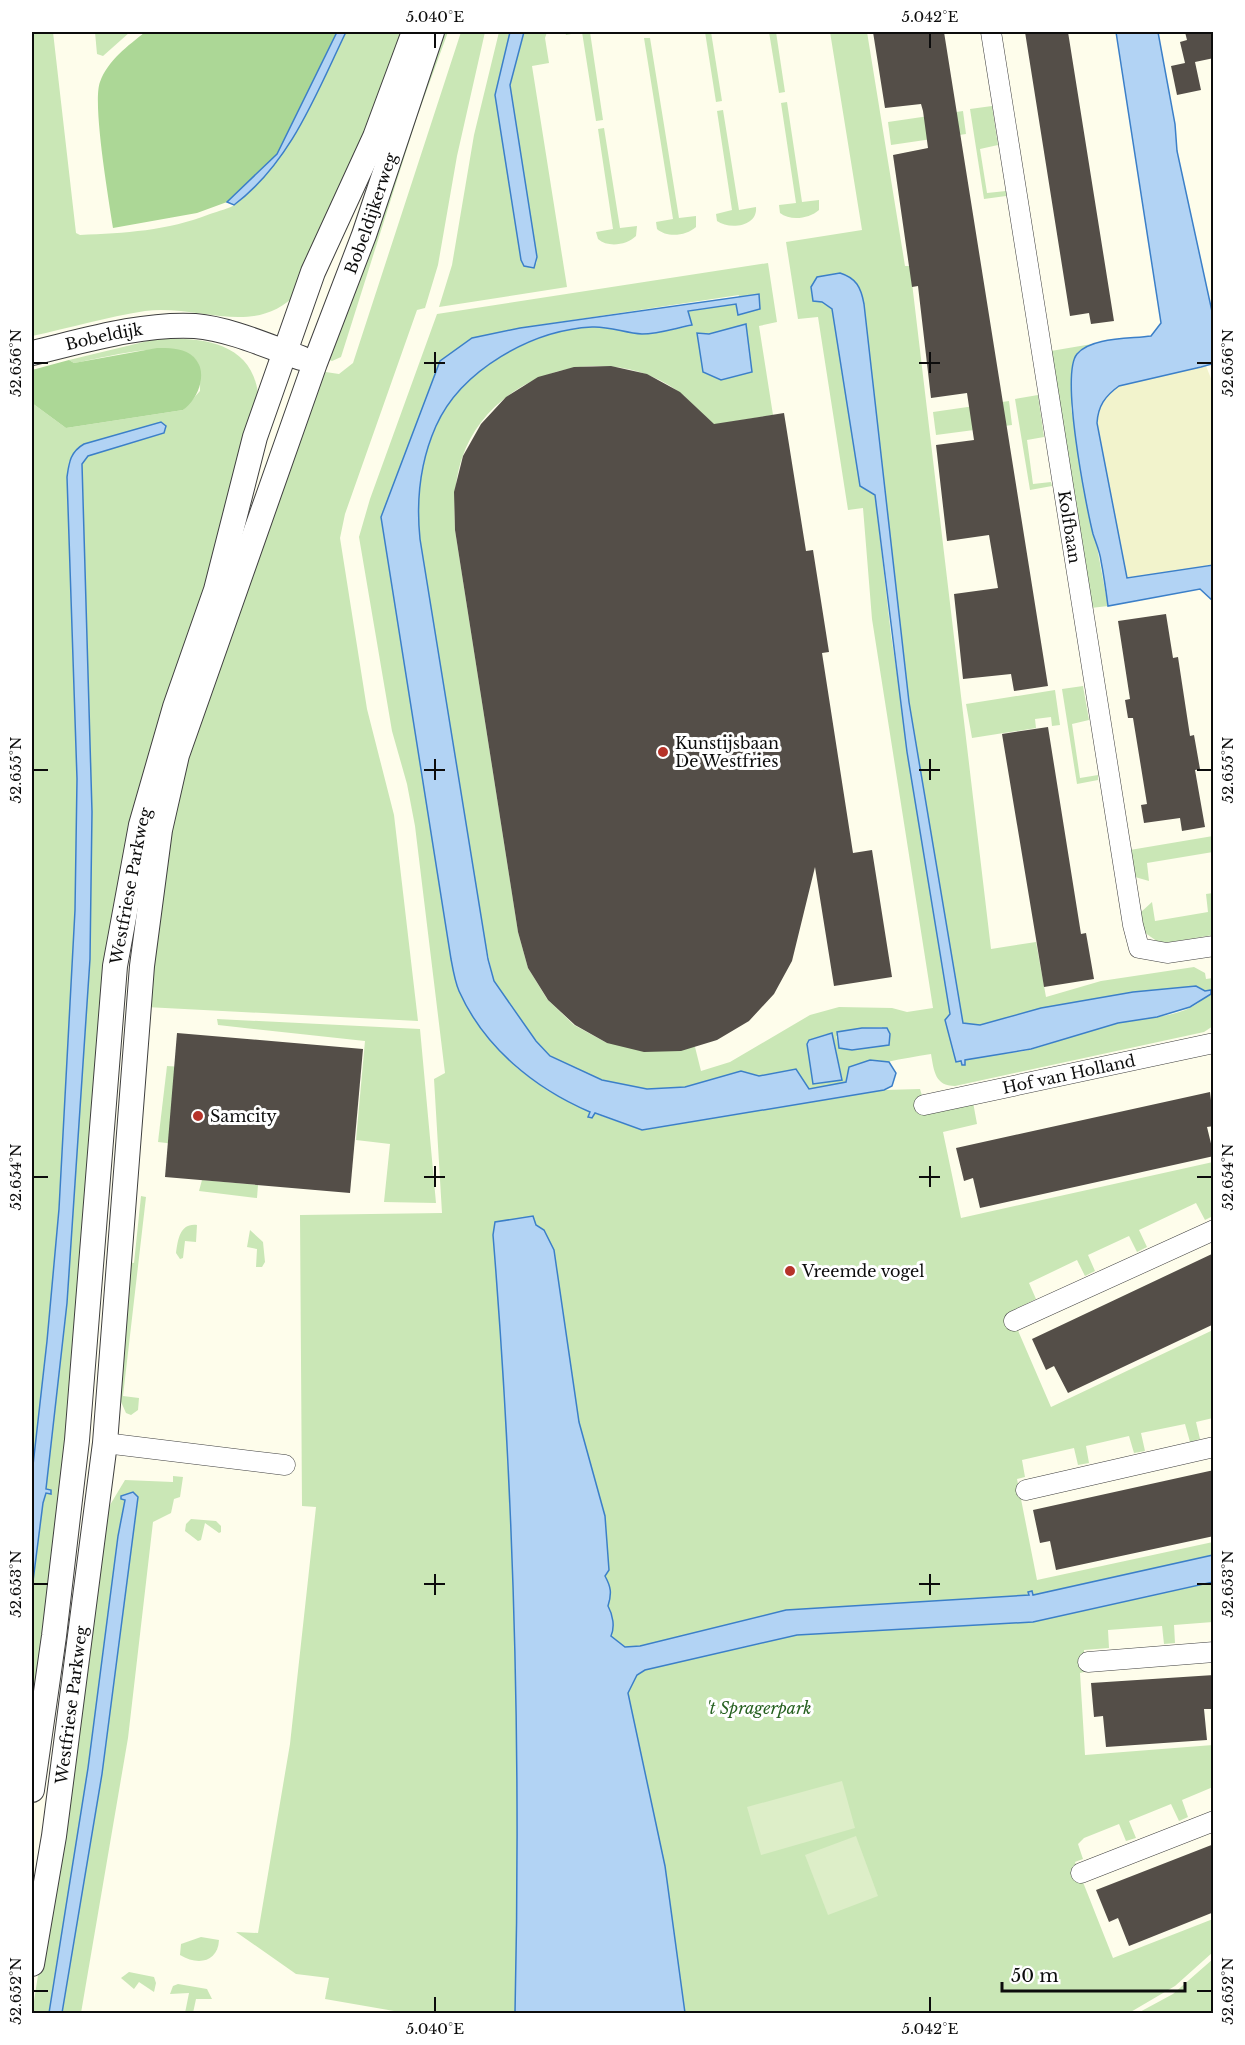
<svg xmlns="http://www.w3.org/2000/svg" width="1245" height="2045" font-family="'Libre Baskerville',serif">
	<style>
		.farmland { fill: #f2f3cc }
		.green { fill: #cae7b6; fill-rule: evenodd }
		.forest { fill: #acd796 }
		.pitch { fill: #ddeec8 }
		.water { fill: #b2d3f4; stroke: #3b7fc8; stroke-width: 1.5 }
		.building { fill: #544e48 }
		.lines { fill: none; stroke-linecap: round; stroke-linejoin: round }
		.minor-casing { stroke: #3f3f3f; stroke-width: 21 }
		.tertiary-casing { stroke: #3f3f3f; stroke-width: 26 }
		.minor { stroke: #fff; stroke-width: 20 }
		.tertiary { stroke: #fff; stroke-width: 24 }
		.ticks { fill: none; stroke: #0c0c0c; stroke-width: 2 }
		.poi-dot { fill: #b63329; stroke: #fff; stroke-width: 2 }
		.labels { text-anchor: middle; dominant-baseline: central; stroke-width: 6; stroke-linejoin: round; paint-order: stroke }
		.street-label { font-size: 16px; fill: #0c0c0c; stroke: #fff }
		.poi-label { font-size: 16px; fill: #0c0c0c; stroke: #fff; text-anchor: start }
		.park-label { font-size: 16px; font-style: italic; fill: #25601f; stroke: #fff }
		.neatline { fill: none; stroke: #0c0c0c; stroke-width: 2 }
		.ticks-label { font-size: 15px; text-anchor: middle; fill: #0c0c0c }
	</style>
	<rect width="100%" height="100%" fill="#fefdeb"/>
	<polygon class="farmland" points="1206,366 1214,386 1213,565 1127,579 1097,423 1098,409 1109,393 1119,386"/>
	<g class="green">
		<path d="M32,32H53L76,233L80,235C125,233 167,231 210,214C218,211 229,209 236,204C291,160 316,93 346,32H408L298,292C256,339 200,304 145,311C107,317 69,328 32,336Z"/>
		<polygon points="95,32 130,32 103,56 97,54"/>
		<polygon points="440,32 448,32 417,117 341,357 332,361 324,358"/>
		<polygon points="461,32 485,32 457,156 438,265 425,308 417,310 345,514 340,538 367,709 394,815 418,1021 146,1007 177,786 319,371 339,374 353,363"/>
		<polygon points="499,32 510,32 495,95 515,216 537,264 510,85 524,32 547,32 545,38 549,63 532,66 567,287 439,307 452,265 474,135"/>
		<polygon points="565,32 590,32 603,120 596,121 582,32 566,35"/>
		<polygon points="705,32 711,32 722,101 716,102"/>
		<polygon points="769,32 776,32 785,92 779,93"/>
		<path d="M830,32H867L905,266H910L991,949L1036,942L1046,997L1101,981L1194,967L1205,973L1206,979L1213,978V1026L1204,1032L955,1086C935,1086 934,1071 931,1054C901,1059 875,1063 847,1073L846,1082L809,1089L796,1069L759,1076L741,1071L685,1087L647,1089L602,1080L578,1070L550,1056L523,1025L494,981L483,933L420,539C416,500 420,463 436,427C461,370 531,331 591,327C609,326 624,332 641,334C657,335 675,328 691,326L688,311L736,304L739,295L520,328L472,338L432,382L381,517L451,959L458,990L517,1068L548,1091L590,1112L642,1130L884,1090L920,1089L924,1102H973L977,1124L943,1132L961,1218L1213,1162V1216L1205,1220L1196,1203L1139,1230L1147,1247L1137,1252L1129,1236L1088,1255L1095,1271L1085,1276L1077,1260L1029,1283L1036,1299L1010,1312L1051,1407L1213,1330V1418L1196,1422L1200,1439L1190,1442L1185,1424L1141,1433L1145,1451L1134,1453L1129,1436L1086,1446L1089,1463L1078,1465L1074,1448L1022,1460L1025,1477L1017,1479L1037,1580L1213,1542V1555L1041,1593L1076,1612L1213,1582V1622L1174,1625L1175,1643L1164,1644L1162,1626L1108,1630L1109,1648L1084,1650V1660H1078V1665H1084V1672L1080,1673L1085,1755L1213,1745V1787L1182,1800L1188,1817L1179,1821L1171,1804L1129,1821L1136,1838L1126,1841L1119,1824L1084,1838L1078,1844L1083,1859L1075,1862L1113,1958L1213,1919V1952L1175,1986L1129,2013L394,2014V2011L325,1999L329,1978L296,1974L236,1932L258,1933L290,1744L316,1507L302,1506L300,1215L442,1213L434,1079L445,1073L415,826L407,784L392,731L359,537L370,499L437,314L768,263L777,322L759,326L773,415L730,422L721,440C708,425 695,404 679,392C607,338 491,372 462,458C454,482 454,505 455,530L518,932L528,968L547,999L574,1025L607,1043L695,1047L701,1071L730,1062L810,1015L839,1007L892,1008L907,1012L933,1008L872,619L863,508L848,510L818,317L798,319L786,242L862,230ZM861,290L909,702L963,1023L980,1025L1041,1008L1133,992L1196,986L1205,991L1207,995C1185,1020 1145,1016 1116,1023C1088,1030 1061,1041 1033,1049C1010,1055 987,1054 965,1060V1064L956,1061L945,1020L950,1014L891,635L875,495L860,486L832,309L822,302ZM746,324L752,372L721,380L698,333L709,334ZM882,1027L880,1047L839,1048L836,1036L862,1028ZM827,1034L833,1036L842,1079L813,1084L807,1044L809,1040Z"/>
		<path d="M644,38H650L679,218L696,216V227C686,236 667,238 657,229L656,222L673,219Z"/>
		<path d="M787,102L802,202L819,200V210C809,219 790,221 780,213L779,205L796,203L781,103Z"/>
		<polygon points="992,106 998,145 980,149 987,193 1006,191 1006,196 984,199 970,109"/>
		<path d="M723,110L739,210L756,207C758,227 729,230 717,221L716,214L732,210L717,111Z"/>
		<polygon points="963,111 966,134 891,145 888,122"/>
		<path d="M604,128L620,228L637,226L636,236C627,245 608,248 598,239L596,232L613,229L598,129Z"/>
		<path d="M156,339C199,337 251,341 258,393L210,586L144,781L32,1745V1589L43,1503L46,1493L51,1494V1490L46,1489L67,1303L90,959L92,812L82,464L88,456L164,433L166,428L69,461L67,477L77,779L75,910L59,1209L47,1341L32,1474V403L66,428L183,410L200,391C200,383 201,371 198,363C184,334 100,359 74,363L69,360Z"/>
		<polygon points="1092,344 1077,353 1071,408 1108,606 1091,608 1051,351"/>
		<polygon points="1038,395 1044,437 1027,440 1033,484 1051,482 1052,486 1030,490 1015,399"/>
		<polygon points="1009,401 1012,425 936,435 933,412"/>
		<polygon points="1083,686 1089,720 1072,724 1080,778 1098,775 1098,780 1077,784 1062,689"/>
		<polygon points="1055,690 1060,725 1052,726 1051,717 1035,719 1036,728 972,738 966,704"/>
		<polygon points="1213,836 1213,852 1147,863 1149,881 1135,877 1130,850"/>
		<polygon points="1213,893 1213,935 1165,943 1158,942 1144,932 1140,913 1152,902 1155,921 1208,912 1206,894"/>
		<polygon points="217,1019 420,1029 436,1203 384,1202 390,1144 356,1140 365,1041 218,1025"/>
		<polygon points="167,1066 183,1067 175,1144 158,1142"/>
		<polygon points="202,1180 258,1185 257,1198 199,1191"/>
		<polygon points="141,1196 146,1197 123,1396 139,1398 138,1410 131,1415 126,1413 118,1395 128,1262 134,1263"/>
		<path d="M197,1225L196,1242L185,1241L183,1258L180,1259L176,1253C178,1239 180,1223 197,1225Z"/>
		<polygon points="250,1230 263,1242 265,1262 262,1267 256,1267 257,1249 247,1247"/>
		<polygon points="173,1476 183,1477 180,1497 174,1499 171,1513 153,1522 128,1738 81,2013 62,2013 102,1774 138,1497 122,1496 125,1499 118,1536 88,1768 49,2013 32,2014 59,1839 104,1504 110,1505 125,1480 173,1482"/>
		<polygon points="191,1519 216,1521 221,1526 221,1532 219,1533 205,1523 201,1540 198,1541 185,1531 186,1524"/>
		<path d="M201,1937L219,1940C218,1962 198,1966 180,1955L181,1944Z"/>
		<polygon points="1213,1959 1213,2009 1208,2013 1136,2014 1173,1994"/>
		<polygon points="129,1972 154,1977 156,1983 154,1992 139,1982 134,1989 121,1978"/>
		<polygon points="178,1984 207,1989 212,1999 196,1999 193,2013 185,2013 189,1993 170,1994 173,1986"/>
	</g>
	<g class="forest">
		<path d="M145,32H337L277,154L238,192L227,202L197,213L113,228C109,201 92,103 100,82C108,60 128,46 145,32Z"/>
		<path d="M157,348C168,348 181,348 190,354C211,368 199,399 183,410L66,428L32,403V370L69,360L74,363Z"/>
	</g>
	<g class="pitch">
		<polygon points="842,1781 855,1828 761,1855 747,1807"/>
		<polygon points="856,1836 878,1896 828,1915 805,1855"/>
	</g>
	<g class="water">
		<path d="M337,32H346C316,94 291,162 234,205L227,202L277,154Z"/>
		<polygon points="510,32 524,32 510,85 537,257 534,268 524,266 521,260 495,95"/>
		<path d="M1116,32H1158L1175,124L1177,151L1213,316V360L1212,364L1201,367L1119,386C1105,396 1098,406 1097,423L1127,578L1213,565V601L1200,589L1108,606C1106,591 1104,576 1101,561C1100,552 1096,543 1093,534C1086,506 1060,374 1077,354C1091,337 1130,339 1151,336L1161,323Z"/>
		<path d="M840,273C856,278 861,287 864,304L909,702L963,1023L980,1025L1041,1008L1133,992L1196,986L1205,991L1211,990V994L1190,1007L1157,1017L1118,1023L1031,1049L965,1060V1065H962L961,1061L956,1062L945,1020L950,1014L907,752L875,495L860,486L832,309L822,302L813,301L811,287L817,277Z"/>
		<path d="M759,294L760,309L738,315L736,304L688,311L692,325C676,328 658,334 642,334C625,333 609,326 592,327C532,330 461,370 436,426C420,462 416,500 420,539L488,959L494,981L536,1041L550,1056L602,1080L647,1089L685,1087L741,1071L759,1076L796,1069L809,1089L846,1082L849,1067L870,1060L889,1062L896,1073L892,1086L884,1090L642,1130L595,1113L592,1118L588,1117L590,1112C534,1088 484,1047 459,991C455,982 453,970 451,959L381,517L440,361L472,338L520,328Z"/>
		<polygon points="746,324 752,372 721,380 703,372 697,333 709,334"/>
		<path d="M161,422L166,426L164,433L88,456L82,464L92,812L90,959L67,1303L46,1489L51,1490V1494L46,1493L43,1503L32,1589V1474L47,1341L59,1209L75,910L77,779L67,477C69,463 70,452 84,444Z"/>
		<polygon points="862,1028 887,1028 890,1034 889,1045 852,1050 839,1048 837,1032"/>
		<polygon points="832,1033 842,1080 813,1084 807,1044 809,1040"/>
		<path d="M533,1216L536,1225L544,1230L554,1250L579,1422L605,1516L609,1570L605,1576C611,1587 612,1593 608,1606C613,1615 615,1627 611,1636L625,1647L640,1646L786,1610L1029,1595L1028,1592L1032,1591L1033,1595L1213,1555V1582L1033,1622L797,1635L645,1670L637,1675L628,1693L665,1866L685,2013H515C521,1754 514,1493 493,1235L495,1222Z"/>
		<polygon points="133,1492 138,1497 102,1774 62,2013 49,2013 88,1768 118,1536 125,1500 121,1499 121,1496"/>
	</g>
	<g class="building">
		<polygon points="873,32 944,32 1048,686 1014,691 1011,674 963,679 954,594 998,588 989,535 947,541 936,445 974,440 967,393 931,398 918,286 912,287 893,155 928,148 923,111 921,104 885,108"/>
		<polygon points="1025,32 1068,32 1114,321 1091,324 1089,313 1070,316"/>
		<polygon points="1185,32 1214,32 1214,58 1195,62 1201,90 1177,95 1171,66 1185,63 1180,42 1187,40"/>
		<polygon points="611,366 647,374 680,392 714,424 784,413 806,551 813,550 829,652 822,653 853,853 872,850 892,977 834,986 815,867 792,961 774,994 749,1021 717,1040 681,1051 644,1052 607,1043 575,1025 548,1000 528,968 518,932 455,530 454,492 463,456 481,424 506,397 538,377 574,367"/>
		<polygon points="1166,614 1173,658 1178,657 1190,736 1194,735 1200,769 1195,770 1205,827 1182,831 1180,818 1144,823 1141,805 1147,804 1133,718 1128,718 1125,700 1130,699 1118,621"/>
		<polygon points="1048,727 1081,934 1086,933 1094,979 1044,987 1002,734"/>
		<polygon points="177,1033 363,1049 350,1193 165,1177"/>
		<polygon points="1210,1092 1214,1126 1207,1127 1214,1156 980,1208 973,1178 964,1181 956,1148"/>
		<polygon points="1214,1253 1214,1324 1068,1393 1054,1366 1046,1370 1032,1339"/>
		<polygon points="1214,1470 1214,1536 1056,1570 1050,1541 1040,1543 1033,1510"/>
		<polygon points="1214,1675 1214,1709 1204,1709 1207,1740 1106,1747 1103,1716 1094,1717 1091,1683"/>
		<polygon points="1214,1844 1214,1912 1129,1946 1118,1918 1109,1922 1096,1890"/>
	</g>
	<g class="lines">
		<g class="minor-casing">
			<g id="minor">
				<path id="s1" d="M991,32L1133,925L1139,948L1167,953L1214,946"/>
				<path id="s2" d="M924,1105L1214,1043"/>
				<polyline points="1014,1321 1214,1230"/>
				<polyline points="105,1443 285,1465"/>
				<polyline points="1026,1490 1214,1447"/>
				<polyline points="1088,1662 1214,1652"/>
				<polyline points="1081,1873 1214,1821"/>
			</g>
		</g>
		<g class="tertiary-casing">
			<g id="tertiary">
				<path id="s3" d="M32,353C83,341 141,323 195,326C230,329 267,346 301,358"/>
				<path id="s4" d="M32,1790L54,1636L77,1440L115,966L141,825L175,707L216,590L255,437L313,272L375,137L414,32"/>
				<path id="s5" d="M32,1964L54,1836L105,1443L142,966L160,830L177,755L315,363L364,235L432,32"/>
			</g>
		</g>
		<use href="#minor" class="minor"/>
		<use href="#tertiary" class="tertiary"/>
	</g>
	<path class="ticks" d="M435,33V48M930,33V48M435,352V373M930,352V373M33,363H48M424,363H445M919,363H940M1197,363H1212M435,759V780M930,759V780M33,770H48M424,770H445M919,770H940M1197,770H1212M435,1166V1187M930,1166V1187M33,1177H48M424,1177H445M919,1177H940M1197,1177H1212M435,1574V1595M930,1574V1595M33,1584H48M424,1584H445M919,1584H940M1197,1584H1212M33,1991H48M1197,1991H1212M435,1997V2012M930,1997V2012"/>
	<g class="poi-dot">
		<circle cx="663" cy="752" r="6"/>
		<circle cx="198" cy="1116" r="6"/>
		<circle cx="790" cy="1271" r="6"/>
	</g>
	<g class="labels">
		<g class="street-label">
			<text stroke="none"><textPath href="#s5" startOffset="1794">Bobeldijkerweg</textPath></text>
			<text stroke="none"><textPath href="#s3" startOffset="74">Bobeldijk</textPath></text>
			<text stroke="none"><textPath href="#s1" startOffset="501">Kolfbaan</textPath></text>
			<text stroke="none"><textPath href="#s4" startOffset="910">Westfriese Parkweg</textPath></text>
			<text stroke="none"><textPath href="#s2" startOffset="148">Hof van Holland</textPath></text>
			<text stroke="none"><textPath href="#s5" startOffset="262">Westfriese Parkweg</textPath></text>
		</g>
		<g class="poi-label">
			<text x="675" y="743">Kunstijsbaan<tspan x="675" dy="18">De Westfries</tspan></text>
			<text x="210" y="1116">Samcity</text>
			<text x="802" y="1271">Vreemde vogel</text>
		</g>
		<g class="park-label">
			<text x="759" y="1708">'t Spragerpark</text>
		</g>
	</g>
	<rect width="1245" height="2045" fill="none" stroke="#ffffff" stroke-width="66"/>
	<path d="M1002 1982v9h183v-9" fill="none" stroke="#0c0c0c" stroke-width="3"/>
	<text x="1011" y="1982" font-size="18" fill="#0c0c0c" stroke="#ffffff" stroke-width="4.5" paint-order="stroke">50 m</text>
	<rect x="33" y="33" width="1179" height="1979" class="neatline"/>
	<g class="ticks-label">
		<text x="435" y="22">5.040°E</text>
		<text x="930" y="22">5.042°E</text>
		<text transform="translate(16 363) rotate(-90)" y="5">52.656°N</text>
		<text transform="translate(1228 363) rotate(-90)" y="5">52.656°N</text>
		<text transform="translate(16 770) rotate(-90)" y="5">52.655°N</text>
		<text transform="translate(1228 770) rotate(-90)" y="5">52.655°N</text>
		<text transform="translate(16 1177) rotate(-90)" y="5">52.654°N</text>
		<text transform="translate(1228 1177) rotate(-90)" y="5">52.654°N</text>
		<text transform="translate(16 1584) rotate(-90)" y="5">52.653°N</text>
		<text transform="translate(1228 1584) rotate(-90)" y="5">52.653°N</text>
		<text transform="translate(16 1991) rotate(-90)" y="5">52.652°N</text>
		<text transform="translate(1228 1991) rotate(-90)" y="5">52.652°N</text>
		<text x="435" y="2034">5.040°E</text>
		<text x="930" y="2034">5.042°E</text>
	</g>
</svg>
